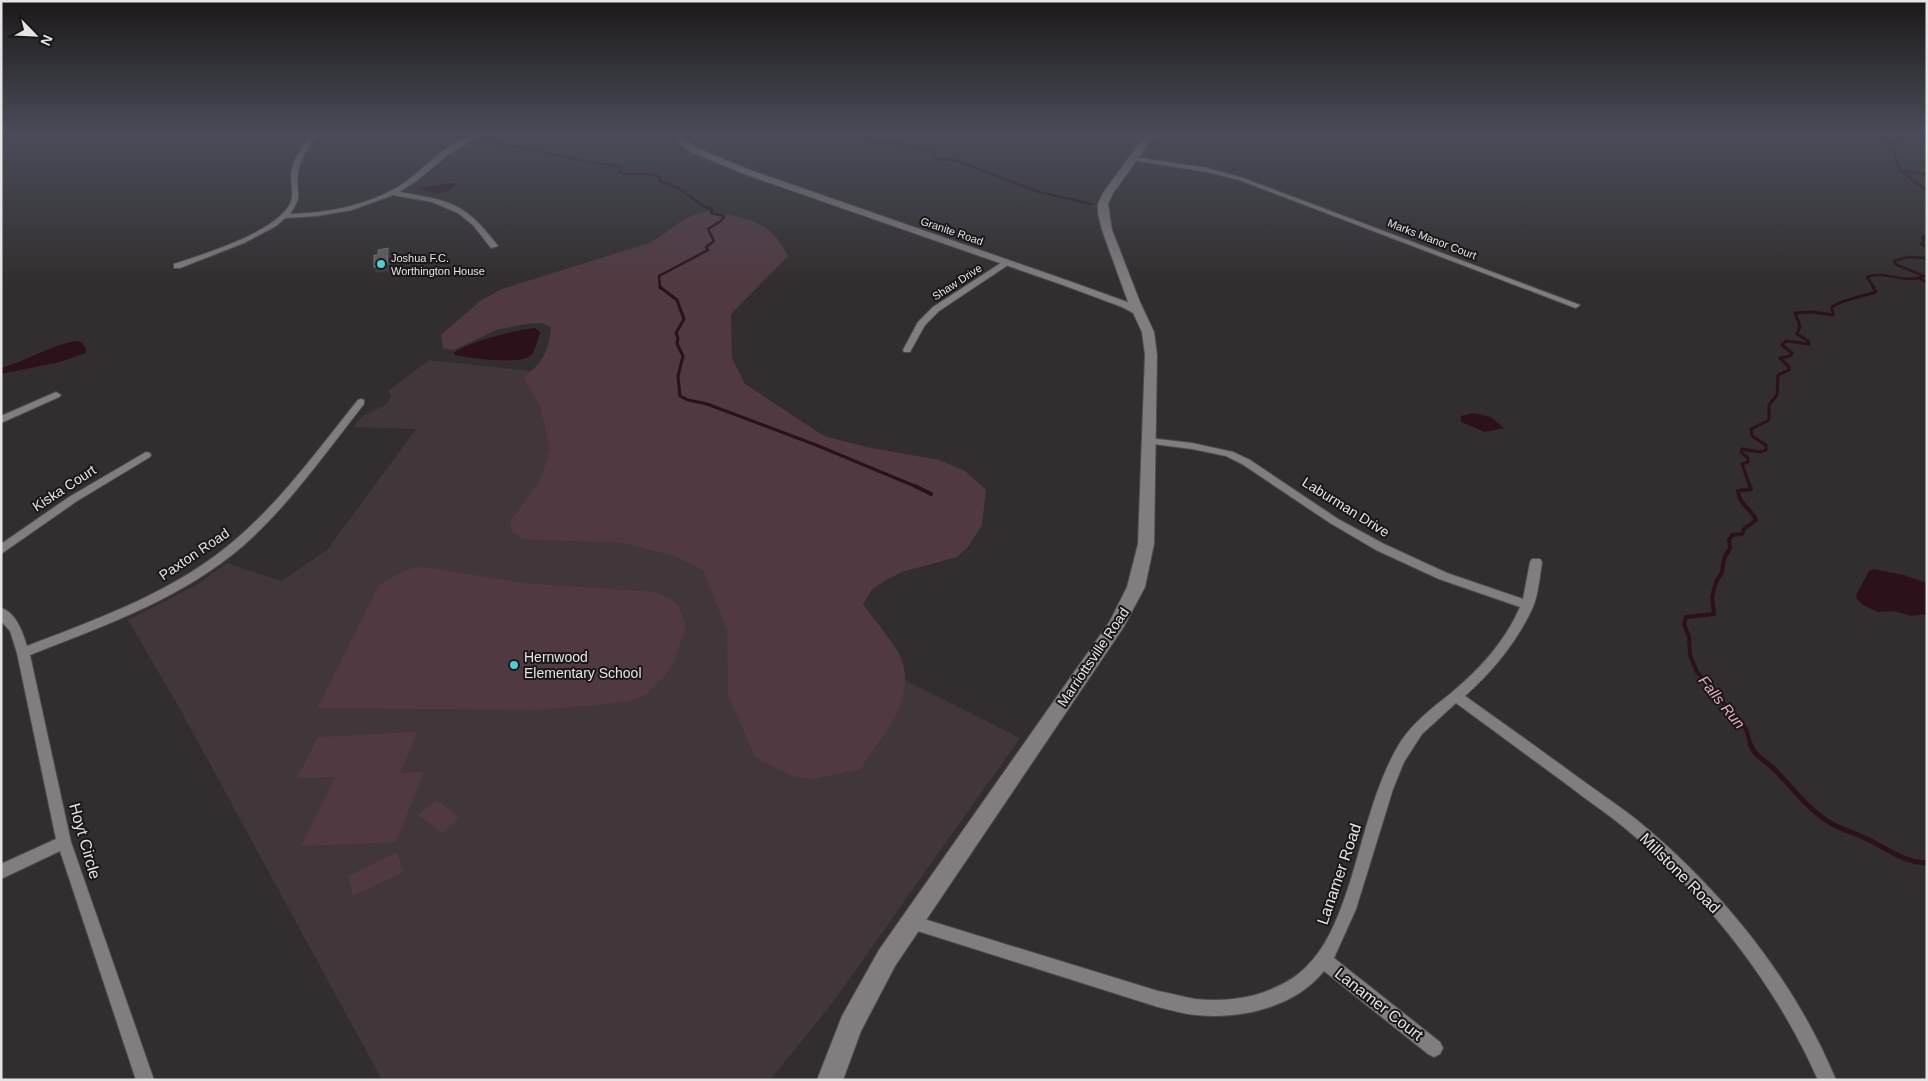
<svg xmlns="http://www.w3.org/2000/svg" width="1928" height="1081" font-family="Arial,sans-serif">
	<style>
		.built { fill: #413639 }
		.green { fill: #513941 }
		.water { fill: #2c111b }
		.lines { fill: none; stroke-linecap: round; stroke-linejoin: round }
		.stream-far3 { stroke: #2c111b; stroke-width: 2.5 }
		.stream-far2 { stroke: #2c111b; stroke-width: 3 }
		.stream-far1 { stroke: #2c111b; stroke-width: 4 }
		.stream { stroke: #2c111b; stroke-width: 5 }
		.minor-casing { stroke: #4f4c4c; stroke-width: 2 }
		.tertiary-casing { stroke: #4f4c4c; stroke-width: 2 }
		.secondary-casing { stroke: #4f4c4c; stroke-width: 2 }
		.minor { fill: #827d7f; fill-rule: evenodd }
		.tertiary { fill: #827d7f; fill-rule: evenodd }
		.secondary { fill: #827d7f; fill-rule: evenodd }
		.shaded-wall { fill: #3b3c3d }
		.building { fill: #5d6161; stroke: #727575 }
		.poi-dot { fill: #51ccd3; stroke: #191717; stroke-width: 2 }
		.labels { text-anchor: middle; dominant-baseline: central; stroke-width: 4; stroke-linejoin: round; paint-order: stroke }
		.far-street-label { font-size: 11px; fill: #e6e4e4; stroke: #191717 }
		.far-poi-label { font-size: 11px; fill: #e6e4e4; stroke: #191717; text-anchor: start }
		.street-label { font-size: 14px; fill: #e6e4e4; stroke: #191717 }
		.poi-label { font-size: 14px; fill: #e6e4e4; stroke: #191717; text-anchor: start }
		.water-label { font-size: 15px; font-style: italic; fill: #e9acbf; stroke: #191717 }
		.near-street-label { font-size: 16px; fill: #e6e4e4; stroke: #191717 }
	</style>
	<rect width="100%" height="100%" fill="#322e2f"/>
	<polygon class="built" points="429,360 540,372 740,597 1020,738 830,1006 770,1080 382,1080 180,709 128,620 196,585 227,563 281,581 327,550 416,429 353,427 363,416 387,404 391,395 388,391"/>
	<g class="green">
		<path d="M709,211C748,219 768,218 788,256L731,314L732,358L745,384L824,436L866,447L939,460L965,471L986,490L982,525L968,547L957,557L902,572L886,580L872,589L863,604C872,618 896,644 901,658C917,700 882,736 860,769L814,779L791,776L755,757L728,695L727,630L703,570L674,556L623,543L522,539L512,532L510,522L540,481L550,450L540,406L523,377C543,364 549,350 551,327L541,323L526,324L496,330L454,350L443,348L441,335L480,301L502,289L649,243C674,230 680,216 709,211Z"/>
		<polygon points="415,567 431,568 523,583 654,592 665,596 678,605 686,626 673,665 663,677 647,694 628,702 538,710 317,708 378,586 401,572"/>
		<polygon points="417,732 400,773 424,772 396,842 301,846 335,777 297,778 318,737"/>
		<polygon points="436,800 460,817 442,833 418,815"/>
		<polygon points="397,852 403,872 353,896 348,876"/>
	</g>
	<g class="water">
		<path d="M449,183H454L455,185C446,197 429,193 418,188Z"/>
		<path d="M535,328L540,332C538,339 536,349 532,354C524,366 468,358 455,355L454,353C470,341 515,330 535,328Z"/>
		<path d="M76,341L81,342L86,348V353L60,362L1,374V368C27,361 50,345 76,341Z"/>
		<polygon points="1473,413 1491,417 1504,428 1485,432 1461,422 1461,416"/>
		<polygon points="1874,569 1904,575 1927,583 1927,614 1911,616 1895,611 1878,612 1863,605 1857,599 1856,595 1869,571"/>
	</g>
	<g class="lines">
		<g class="stream-far3">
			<polyline points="843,134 850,134"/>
			<polyline points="858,134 876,142 886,141 920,148 933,153 938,159 955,160 1039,192 1091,204"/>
			<polyline points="1895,134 1898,140 1887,142 1887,144 1893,150 1900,170 1927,191"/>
			<path d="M484,138L494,140L497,144C538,149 577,162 618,166L622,168L619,172L622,174H650L660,177V181L678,188L705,207L712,209L711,213L724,216L721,221L708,229L714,241L706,247L708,250L659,276L660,288"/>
			<polyline points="1902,170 1927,175"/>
			<polyline points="1927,236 1922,237 1924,241 1921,244 1927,247"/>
			<polyline points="1920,279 1927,282"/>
			<path d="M1874,288L1867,277C1886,270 1905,285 1924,276L1895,264L1894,261L1908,257L1927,258"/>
		</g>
		<g class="stream-far2">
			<polyline points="660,287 677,300 684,319 676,333 678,338 677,344 683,356 678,376 680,396 688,400 707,404 816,445 917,487"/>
			<polyline points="1750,487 1742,464 1748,462 1748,458 1741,452 1742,449 1760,452 1766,450 1766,445 1752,436 1751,429 1769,420 1769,405 1777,395 1778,375 1789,370 1789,367 1780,358 1790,356 1792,353 1782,345 1786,341 1809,344 1808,341 1797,334 1800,326 1795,313 1813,312 1833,315 1832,307 1841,302 1876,292 1873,287"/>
		</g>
		<g class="stream-far1">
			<polyline points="915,486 931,494"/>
			<path d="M1750,486L1751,489L1738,491C1739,505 1751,508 1756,520L1744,529L1742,534L1732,535L1729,540L1730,548L1724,559L1722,572L1716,582L1712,597L1714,614L1686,617L1684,624L1689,637L1690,655L1697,672L1746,729L1751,746"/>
		</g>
		<path class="stream" d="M1750,744C1755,757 1765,760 1774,769C1793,788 1808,810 1832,824C1843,830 1856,833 1867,839C1888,849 1903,862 1927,863"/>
		<g class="minor-casing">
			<g id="minor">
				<path d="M311,134H317C310,146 300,159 298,173C295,193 304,194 290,214C327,213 364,206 396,188C422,174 451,134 482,134L449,154L416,181L399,192C452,201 465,203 498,246L491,248L473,225L458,213L432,202L393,195L352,210L317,216L285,218L276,226L244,243L180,268H174V264C204,254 278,232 291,202C294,194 291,184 291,175C292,160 303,146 311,134Z"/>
				<polygon points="1134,157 1207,168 1243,178 1580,305 1576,308 1573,307 1239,180 1207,172 1132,160 1132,158"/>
				<polygon points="1004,261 1011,263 939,311 925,325 910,352 904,352 903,350 918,322 933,307"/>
				<polygon points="56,392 61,395 59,397 1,423 1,416"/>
				<path d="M361,399L364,400V404C326,452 290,504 244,545C183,598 104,626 30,655L71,842L154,1080H136L60,851L1,879V864L56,839L17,653L10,631L1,621V608C16,612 23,633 27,646C100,618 176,591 235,540C283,499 319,448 358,400Z"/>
				<path d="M1149,438L1192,443L1233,452L1250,460L1338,519L1384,544L1447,573L1523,599L1530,562L1532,559H1540L1542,562C1540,576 1538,595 1533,607C1517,642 1494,670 1465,696C1503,723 1541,750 1579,778C1598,792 1618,805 1637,820C1721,889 1794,979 1836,1080H1818C1775,983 1707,897 1626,829C1608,814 1588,801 1569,786C1531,758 1494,731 1456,703L1422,734L1404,762L1393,789L1356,909L1334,958L1440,1042L1443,1048L1440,1054L1434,1057L1428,1054L1324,971C1295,1007 1241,1020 1196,1015C1183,1014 1171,1010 1158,1007L905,927L903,922L905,917L911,915L1158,991C1170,993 1183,997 1195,999C1215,1001 1236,1000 1255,995C1274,989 1293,981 1307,966C1326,947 1336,922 1345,897C1363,846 1372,788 1401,741C1414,722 1432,708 1450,694C1479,670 1505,642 1520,607L1439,579L1376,550L1330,523L1242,464L1226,456L1192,449L1145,443L1144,441Z"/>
				<polygon points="146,452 150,453 151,455 150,457 77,501 1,554 1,544 69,497"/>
			</g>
		</g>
		<g class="tertiary-casing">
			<polygon id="tertiary" points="674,134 682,134 685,140 697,148 750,170 1069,281 1130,303 1144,313 1139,316 1122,307 1063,285 744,174 691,152 679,143"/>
		</g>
		<g class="secondary-casing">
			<polygon id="secondary" points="1146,134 1156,134 1113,193 1108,204 1112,230 1140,302 1154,332 1157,355 1154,544 1145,587 1123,628 895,966 861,1031 843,1080 817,1080 842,1016 879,950 1110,621 1127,587 1138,544 1145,355 1142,332 1128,302 1102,230 1098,213 1098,204 1103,193"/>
		</g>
		<use href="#minor" class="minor"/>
		<use href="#tertiary" class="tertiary"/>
		<use href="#secondary" class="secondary"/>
	</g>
	<polygon class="shaded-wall" points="388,248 390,254 390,271 376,273 374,267"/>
	<polygon class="building" points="388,248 387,265 374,267 374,255 378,255 378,250"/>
	<linearGradient id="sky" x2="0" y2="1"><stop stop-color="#1c191a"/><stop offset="0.47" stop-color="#494c58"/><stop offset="1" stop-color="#494c58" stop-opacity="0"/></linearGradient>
	<rect width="1928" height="285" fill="url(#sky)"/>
	<g class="poi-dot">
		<circle cx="381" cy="264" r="5"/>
		<circle cx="514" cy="665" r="5"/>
	</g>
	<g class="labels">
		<g class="far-street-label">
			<text transform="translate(952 231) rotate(19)">Granite Road</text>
			<text transform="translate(1432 239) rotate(21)">Marks Manor Court</text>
			<text transform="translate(957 282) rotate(-33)">Shaw Drive</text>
		</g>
		<g class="far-poi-label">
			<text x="391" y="258">Joshua F.C.<tspan x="391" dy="13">Worthington House</tspan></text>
		</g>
		<g class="street-label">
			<text transform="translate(64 488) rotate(-33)">Kiska Court</text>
			<text transform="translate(1346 507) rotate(32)">Laburman Drive</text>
			<text transform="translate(194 554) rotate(-34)">Paxton Road</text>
			<text transform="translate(1093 657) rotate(-56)">Marriottsville Road</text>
		</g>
		<g class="poi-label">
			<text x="524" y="657">Hernwood<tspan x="524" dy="16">Elementary School</tspan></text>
		</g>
		<g class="water-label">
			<text transform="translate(1722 702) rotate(51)">Falls Run</text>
		</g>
		<g class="near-street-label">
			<text transform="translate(85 841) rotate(74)">Hoyt Circle</text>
			<text transform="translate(1680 873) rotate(45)">Millstone Road</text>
			<text transform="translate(1339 874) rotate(-71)">Lanamer Road</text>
			<text transform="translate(1379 1004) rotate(38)">Lanamer Court</text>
		</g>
	</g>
	<rect width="1928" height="1081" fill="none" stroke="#e6e4e4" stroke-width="5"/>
	<g transform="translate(35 35) rotate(114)" stroke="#191717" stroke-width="4" paint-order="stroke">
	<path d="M0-4L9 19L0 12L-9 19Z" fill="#e6e4e4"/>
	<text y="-8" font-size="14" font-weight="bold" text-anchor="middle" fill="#e6e4e4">N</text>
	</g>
</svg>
